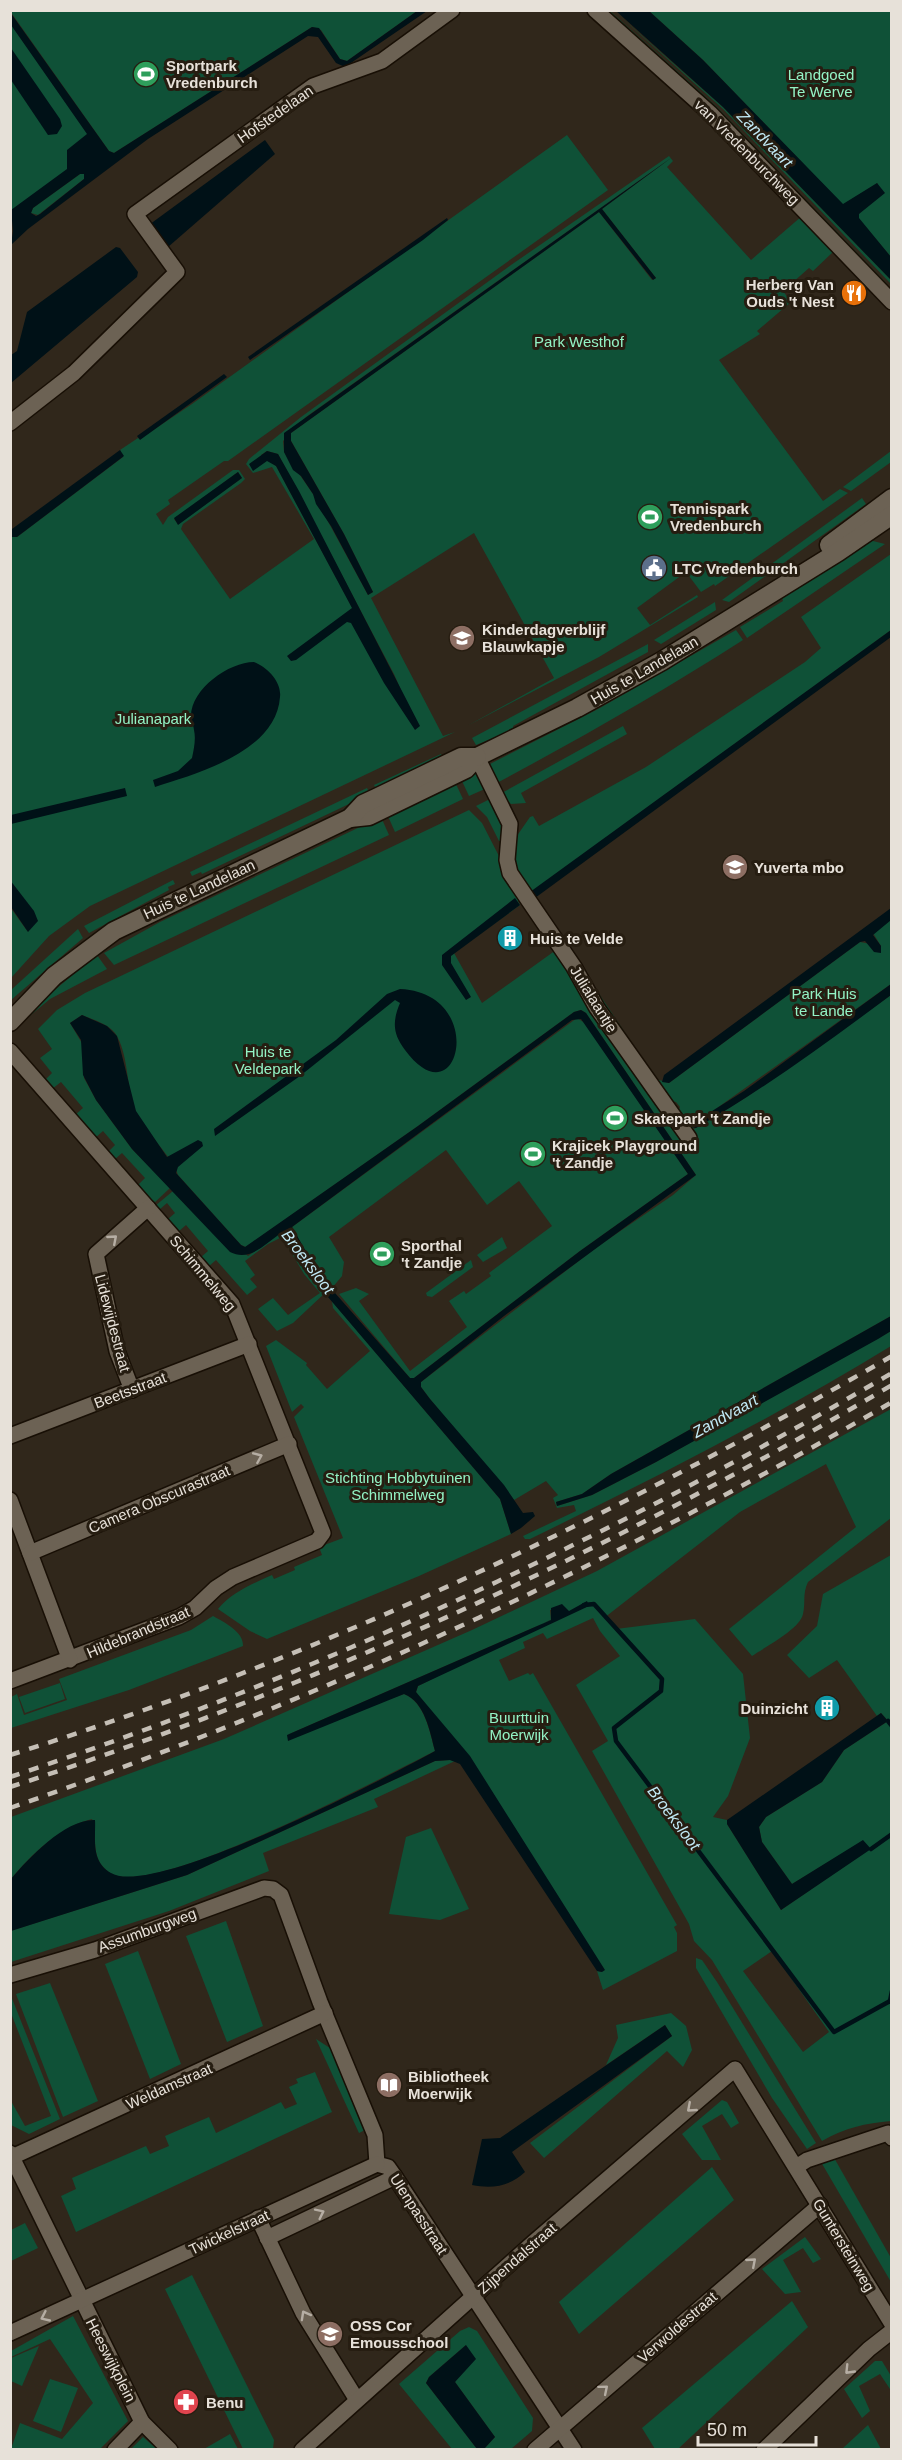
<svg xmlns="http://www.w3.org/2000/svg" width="902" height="2460" font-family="Helvetica,sans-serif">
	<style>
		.green { fill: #0f5137; fill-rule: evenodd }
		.water { fill: #001117; fill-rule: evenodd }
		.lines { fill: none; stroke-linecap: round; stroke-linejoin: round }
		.stream { stroke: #001117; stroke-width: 4.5 }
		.street-casing { stroke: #180f05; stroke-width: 18 }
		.secondary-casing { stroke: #180f05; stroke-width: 21 }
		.street { stroke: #6c6254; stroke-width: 15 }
		.secondary { stroke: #6c6254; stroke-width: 18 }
		.rail { stroke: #c5bfb6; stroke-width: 4.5; stroke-dasharray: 10 10; stroke-linecap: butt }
		.oneway { stroke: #b6aea4 }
		.labels { text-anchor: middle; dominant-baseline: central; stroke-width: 6; stroke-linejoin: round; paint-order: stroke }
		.poi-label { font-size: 15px; font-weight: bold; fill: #e7e1d9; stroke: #261d11; text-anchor: start }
		.park-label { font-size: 15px; fill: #93f3c5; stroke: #261d11 }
		.street-label { font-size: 15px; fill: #e7e1d9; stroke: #261d11 }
		.water-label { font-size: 16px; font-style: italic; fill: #c1eaf6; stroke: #261d11 }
	</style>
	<rect width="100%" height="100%" fill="#30271b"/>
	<g class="green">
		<polygon points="10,11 417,11 347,61 340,59 321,30 312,27 114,153 109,151"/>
		<polygon points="605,11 610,11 716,106 885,282 891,289 891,294"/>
		<polygon points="614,11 723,107 891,280 891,284 723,109"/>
		<polygon points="649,11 891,11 891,257 859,219 858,214 878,183 843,205 703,60"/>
		<polygon points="11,17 101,147 10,216"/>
		<path d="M567,135L608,190L228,461H224L168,500L170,504L156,514L163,525L168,517L233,470H239L245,479L241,483L183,524L181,529L230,599L314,539L272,467L253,473L246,464L249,459L301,417L511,265L669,156L673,161L667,167L751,260L802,216L833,252L813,271L809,268L783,291L791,302L757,331L760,334L719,360L823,501L840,489L848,493L715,586L714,584L701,592L686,572L637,608L650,625L697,595L698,597L599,657L467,726L554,678L474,533L371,598L443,736L455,732L90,906L49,936L11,978L10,907L28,932L10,894L11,537H17L123,457L120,450L138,438L140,439L192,404ZM671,158L602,209L656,278L652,280L599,212L291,433L290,439L344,534L373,592L368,595L313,494L284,452L283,441L306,417ZM267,451L278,454L394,674L417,728L276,466L261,455ZM238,472L242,478L178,524L174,519Z"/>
		<polygon points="80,174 84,174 84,179 38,215 31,213 33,208"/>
		<polygon points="891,451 891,462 851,491 843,487"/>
		<polygon points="862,498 866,504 729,602 722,600"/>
		<polygon points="870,536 873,541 885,544 747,638 740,627 783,601 782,598"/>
		<path d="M891,554V630L531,892L656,1079L669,1083L860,942L881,946L873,933L891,920V984L692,1126L694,1129L745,1098L891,995V1316L611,1474L582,1494L556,1502L557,1506L592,1495L656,1462L891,1331V1346C775,1417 653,1479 530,1539H525L523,1536L576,1511L574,1505L557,1508L553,1498L558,1495L546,1481L514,1500L430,1399L421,1387V1382L597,1247L673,1195L696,1175L586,1013L581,1010L574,1012L418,1126L246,1247L241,1245L178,1175C173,1156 144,1133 135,1110C126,1086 129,1054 115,1033C107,1023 93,1020 82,1015L70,1023L83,1045L84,1078L96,1100L132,1149L170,1188L153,1204L137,1186L145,1178L122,1153L114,1160L108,1152L115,1145L103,1131L95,1138L75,1115L83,1108L61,1082L52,1089L45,1080L52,1073L40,1058L52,1049L38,1029L57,1010L85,993L469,810L482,823L521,899L518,901L520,905L454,953L482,1003L556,950L677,1114L680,1107L676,1102L671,1101L601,1006L514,870V840L530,817L533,816L539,826L646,767L805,662L821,648L801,617Z"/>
		<polygon points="715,602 716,610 661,644 654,640"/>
		<path d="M736,630L743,640C662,692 579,739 495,784L486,766L598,709Z"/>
		<polygon points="648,644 648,652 513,726 514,730 476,745 472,738"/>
		<polygon points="623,726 627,734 521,793 526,803 511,804 500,794"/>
		<polygon points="441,754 444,760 377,791 374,785"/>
		<polygon points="478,771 487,788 469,796 461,779"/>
		<polygon points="455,782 463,799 395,832 387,814"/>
		<polygon points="367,788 370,794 202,874 201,872 192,876 190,872"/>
		<polygon points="492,798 503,821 503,841 499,841 487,817 476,806"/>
		<polygon points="381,817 389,835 114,965 104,953 160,922"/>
		<polygon points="173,880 175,884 168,887 169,890 89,933 84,926"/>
		<polygon points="78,929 83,938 11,1000 11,990"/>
		<polygon points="97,955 107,969 50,999 20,1024 17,1021"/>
		<polygon points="577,1018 585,1023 688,1174 580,1251 414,1378 410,1378 339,1294 356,1288 369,1294 359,1301 410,1371 467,1327 449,1301 464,1291 466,1294 491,1276 489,1273 552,1226 519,1181 487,1205 446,1150 329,1237 344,1262 342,1276 332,1288 315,1269 292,1227"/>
		<polygon points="173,1191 248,1256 281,1232 286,1234 305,1270 325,1293 293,1323 277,1331 258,1309 273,1298 288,1315 320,1293 304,1274 282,1237 268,1244 245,1261 255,1275 250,1279 257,1287 247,1295 216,1260 208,1267 200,1258 208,1251 186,1225 178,1232 167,1220 175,1213 167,1203 159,1210 155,1206"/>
		<polygon points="502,1237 507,1248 483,1262 477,1255"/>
		<polygon points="471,1260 473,1267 432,1297 427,1296 426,1293"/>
		<path d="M332,1301L500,1499L511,1534L419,1576L267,1639L250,1631L218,1609C232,1592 252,1584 272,1575L274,1579L295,1570L294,1567L322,1555L319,1547L343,1538L294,1417L304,1407L301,1404L292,1412L266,1346L276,1340L307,1363L306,1365L327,1389L370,1351L333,1308Z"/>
		<path d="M891,1409V1518L808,1582C802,1595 806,1601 803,1614C800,1629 765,1647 752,1656L729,1629L856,1527L826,1464L740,1512L604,1618L616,1629L695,1619L743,1674L750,1738L728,1796L713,1817L727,1820V1824L781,1910L870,1849L863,1841L792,1884L762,1842L759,1827L766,1817L822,1782L844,1750L888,1721L881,1713L877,1716L837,1660L809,1678L787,1655L817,1626L823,1594L891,1555V2121C866,2123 844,2128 822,2141L712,1960L694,1941L689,1924L592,1751L608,1741L576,1685L620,1656L600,1631L593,1618L547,1639L543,1633L523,1642L525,1648L499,1660L509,1681L528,1673L530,1675L533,1673L677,1925L674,1927L677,1933V1951L603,1990L597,1971L602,1972L416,1692L418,1686L568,1611L550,1610L551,1620L287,1735L404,1694C425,1702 430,1733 435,1751C386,1775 152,1901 110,1873C88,1858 99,1836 92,1819C59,1827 32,1854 11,1879V1817L224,1739L472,1630L597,1571ZM772,1951L829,2032L803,2052L743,1971Z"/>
		<path d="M213,1616C224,1622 244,1632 243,1646L129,1690L11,1728V1697L17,1694L24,1715L67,1700L59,1679L191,1630Z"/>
		<polygon points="60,1683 65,1699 25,1713 19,1697"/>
		<polygon points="450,1760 455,1761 374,1799 378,1807 263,1853 269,1871 169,1911 11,1962 10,1931 187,1875 435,1761"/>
		<polygon points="431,1828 469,1909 440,1920 389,1914 406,1837"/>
		<polygon points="226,1921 263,2026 227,2042 186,1936"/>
		<polygon points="138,1951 181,2064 150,2079 105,1964"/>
		<polygon points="696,1958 702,1960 717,1982 816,2143 807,2149 772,2098 696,1968"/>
		<polygon points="50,1983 98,2101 63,2117 16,1994"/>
		<polygon points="11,1996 60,2119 29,2134 11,2125 11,2101 25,2126 51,2116 11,2013"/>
		<polygon points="671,2013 686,2026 692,2050 683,2067 667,2051 544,2158 530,2143 672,2036 665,2025 606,2065 618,2038 616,2025"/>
		<polygon points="316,2039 333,2050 367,2129 359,2133"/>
		<polygon points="315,2072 332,2112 76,2232 61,2196 76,2189 72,2178 146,2146 150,2154 169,2146 165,2136 209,2117 216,2133 281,2102 285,2109 297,2104 289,2087 298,2083 296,2079"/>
		<polygon points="722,2100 727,2102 739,2123 731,2128 722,2114 702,2126 721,2160 702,2160 682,2134"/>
		<polygon points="833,2156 891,2258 891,2282 821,2162"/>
		<polygon points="712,2167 734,2200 579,2334 559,2302"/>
		<polygon points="25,2223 38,2248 11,2261 11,2230"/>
		<polygon points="805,2237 821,2259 813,2263 803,2248 783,2260 801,2292 785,2294 762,2269"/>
		<polygon points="192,2275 274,2440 273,2449 243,2449 165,2289"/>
		<polygon points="792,2301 808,2327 678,2449 655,2449 642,2428"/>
		<polygon points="73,2316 128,2421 100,2449 11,2449 20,2423 62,2439 93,2403 50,2339 11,2357 11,2351"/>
		<polygon points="469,2327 477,2331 533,2418 532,2431 511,2449 484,2449 495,2437 455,2382 466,2345 429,2377 426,2383 477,2449 452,2449 399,2384 460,2331"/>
		<polygon points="39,2346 22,2386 11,2381 11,2358"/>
		<polygon points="875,2361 882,2361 891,2376 891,2388 890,2389 880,2374 859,2386 870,2411 862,2418 844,2389"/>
		<polygon points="50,2379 78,2388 61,2432 33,2421"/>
		<polygon points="868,2425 881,2449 842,2449"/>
		<polygon points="230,2434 238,2449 204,2449"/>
		<polygon points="143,2437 157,2449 131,2449"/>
	</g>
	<g class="water">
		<path d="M417,11H427L345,67L336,63L318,37L308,36L148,139L28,229L11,245L13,231L11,210L67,169V150L87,134L11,25L10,12L109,151L114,153L312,27L319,28L340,59L347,61ZM80,174H84V179L40,214L36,216L31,213L33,208Z"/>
		<polygon points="616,11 649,11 703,60 843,204 877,183 885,193 859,214 859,218 891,257 891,280 723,107"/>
		<polygon points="11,48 60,119 62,126 57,134 48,135 11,80"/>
		<polygon points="265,140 275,154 160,254 142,230"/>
		<polygon points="671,158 602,209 656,278 653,280 599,212 291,433 291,441 344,534 373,592 368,595 331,526 316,504 313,494 301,476 293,470 284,452 284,433"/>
		<polygon points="447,218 448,220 423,240 250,360 248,357"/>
		<polygon points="116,247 120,248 138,272 137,277 11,383 11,355 17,351 27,312"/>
		<polygon points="224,374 227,377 140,440 137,436"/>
		<polygon points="120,450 124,456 17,537 11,537 12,529"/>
		<polygon points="267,451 278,454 299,491 420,726 415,730 384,683 351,623 347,622 296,660 291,661 287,656 352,608 276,466 267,461 253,471 249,464"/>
		<polygon points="238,472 242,478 178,525 174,518"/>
		<polygon points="891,630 891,637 535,898 530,892"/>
		<path d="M254,662C267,667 282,682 280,697C276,752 198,773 155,787L153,780L178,771L192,758C194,749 196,739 194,730C194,725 190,721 191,716C191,689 229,662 254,662Z"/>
		<polygon points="125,788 127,796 11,824 11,815"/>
		<polygon points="10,880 34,911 38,921 28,932 11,907"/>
		<polygon points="515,898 520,905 451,956 451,963 471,997 466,1000 442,965 442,955"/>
		<polygon points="891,908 891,920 873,935 881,946 881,953 874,952 865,941 860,942 669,1083 662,1082 664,1075"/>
		<path d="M891,984V995C828,1042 764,1089 696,1128L692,1127L693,1123L744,1091Z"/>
		<path d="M400,989C489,993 459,1123 405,1050C393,1034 392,1022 400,1003L395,1000L300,1076L215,1136L214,1129L336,1040L387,994Z"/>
		<path d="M581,1010L586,1013L696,1175L504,1316L421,1382V1387L430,1399L504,1485L523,1513L533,1512L535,1516L521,1528L511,1534L500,1499L305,1270L286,1234L281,1233C265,1244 250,1262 230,1252L132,1149L96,1100L83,1075L81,1040L70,1023L82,1015L107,1026L117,1036L136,1111L167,1157L198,1140L202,1142L203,1146L178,1167L176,1173L241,1245L245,1247L418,1126L574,1012ZM581,1019L688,1174L580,1251L414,1378H410L320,1276L292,1227L572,1020Z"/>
		<polygon points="891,1316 891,1331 878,1339 656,1462 592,1495 557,1506 556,1502 582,1494 611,1474"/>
		<path d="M587,1601L589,1606L418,1686L416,1692L470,1756L605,1970L602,1972L597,1971L460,1764L450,1760L435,1761L187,1875L11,1931V1879C29,1858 65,1819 95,1820C96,1838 90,1861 111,1873C153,1899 388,1777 435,1751C430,1732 425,1702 404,1694L288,1741L287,1735L551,1620V1608L562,1604L569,1611Z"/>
		<polygon points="881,1713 888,1721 844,1750 822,1782 766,1817 759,1827 762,1842 792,1884 863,1840 871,1849 781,1910 727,1824 727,1820"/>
		<path d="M665,2025L672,2036L512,2152L525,2172C510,2186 493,2189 472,2185L482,2139L500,2138Z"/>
		<polygon points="466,2345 476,2359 455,2382 495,2437 484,2449 477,2449 426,2383 429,2377"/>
	</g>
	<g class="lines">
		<g class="stream">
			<polyline points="584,1605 594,1604 662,1679 661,1691 614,1728 616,1741 834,2032 890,2001 892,2003"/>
			<polyline points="888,1721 892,1726"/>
			<polyline points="871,1849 892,1834"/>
			<polyline points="890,2001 892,1991"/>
		</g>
		<g class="street-casing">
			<g id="street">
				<polyline points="595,10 710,113 892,302"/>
				<polyline points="10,423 74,373 177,272 135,214 313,86 382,61 452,10"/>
				<polyline points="477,757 510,824 507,860 510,873 574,967 597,1008 689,1138"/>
				<polyline points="10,1051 232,1304 323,1533 317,1541 233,1577 216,1588 195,1608 179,1617 10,1681"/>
				<polyline points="132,1390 117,1351 96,1254 148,1208"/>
				<polyline points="10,1436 249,1344"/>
				<polyline points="10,1500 70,1660"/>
				<polyline points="30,1553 289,1444"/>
				<polyline points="10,1975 95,1950 264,1888 273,1889 281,1895 320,2002 375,2135 377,2164 388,2167 395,2177 574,2450"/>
				<polyline points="10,2153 142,2422 115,2450"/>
				<polyline points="12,2157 325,2013"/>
				<polyline points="796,2167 807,2160 888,2133 892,2138"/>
				<polyline points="258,2218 303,2313 357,2400"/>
				<polyline points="267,2238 395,2177"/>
				<polyline points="10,2333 377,2164"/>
				<polyline points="142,2422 170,2450"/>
				<polyline points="302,2450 534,2242 735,2069 892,2324"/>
				<polyline points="535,2450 820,2205"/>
				<polyline points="764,2450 869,2349 892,2331"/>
			</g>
		</g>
		<g class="secondary-casing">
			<g id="secondary">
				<polyline points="829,545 892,498"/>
				<polyline points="350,818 369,816 466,769 477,757 577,708 662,661 838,552 892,515"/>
				<polyline points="10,1022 54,976 114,931 350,818 363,804 376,798 461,757 477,757"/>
			</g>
		</g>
		<use href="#street" class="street"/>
		<use href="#secondary" class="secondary"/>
		<g class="rail">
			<path d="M10,1755C320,1658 611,1518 892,1356"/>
			<path d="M10,1777C318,1675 612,1537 892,1373"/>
			<path d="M10,1787C318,1687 614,1549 892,1385"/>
			<path d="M10,1808C317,1701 611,1565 892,1402"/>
		</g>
	</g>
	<defs><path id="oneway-chevron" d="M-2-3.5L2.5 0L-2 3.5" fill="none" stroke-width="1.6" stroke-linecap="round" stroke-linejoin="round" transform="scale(1.5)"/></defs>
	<g class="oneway">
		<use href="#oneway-chevron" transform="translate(113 1239) rotate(-41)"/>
		<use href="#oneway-chevron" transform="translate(258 1457) rotate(-23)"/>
		<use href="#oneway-chevron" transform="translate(691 2108) rotate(139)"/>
		<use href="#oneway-chevron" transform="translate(320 2213) rotate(-26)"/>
		<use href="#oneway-chevron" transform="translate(752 2262) rotate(-41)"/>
		<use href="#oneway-chevron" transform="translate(305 2315) rotate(-119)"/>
		<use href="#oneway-chevron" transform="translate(45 2317) rotate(155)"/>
		<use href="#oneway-chevron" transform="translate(849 2370) rotate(134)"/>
		<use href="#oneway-chevron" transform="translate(604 2389) rotate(-40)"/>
	</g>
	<defs>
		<g id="stadium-disc" transform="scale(1.35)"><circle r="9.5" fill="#2e9e5b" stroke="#261d11"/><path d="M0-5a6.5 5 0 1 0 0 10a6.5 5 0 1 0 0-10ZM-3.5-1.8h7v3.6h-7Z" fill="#fff"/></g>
		<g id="restaurant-disc" transform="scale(1.35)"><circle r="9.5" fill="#e8710a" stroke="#261d11"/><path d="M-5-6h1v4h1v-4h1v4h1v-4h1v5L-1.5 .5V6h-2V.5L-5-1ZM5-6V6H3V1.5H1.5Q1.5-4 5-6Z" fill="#fff"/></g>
		<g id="civic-disc" transform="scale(1.35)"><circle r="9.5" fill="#5c6f8a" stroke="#261d11"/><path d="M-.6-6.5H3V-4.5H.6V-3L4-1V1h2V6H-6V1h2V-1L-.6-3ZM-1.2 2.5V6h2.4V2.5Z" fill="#fff"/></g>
		<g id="school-disc" transform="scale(1.35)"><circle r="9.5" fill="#8d6e63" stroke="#261d11"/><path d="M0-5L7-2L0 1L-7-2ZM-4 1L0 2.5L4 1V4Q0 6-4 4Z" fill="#fff"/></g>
		<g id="university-disc" transform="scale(1.35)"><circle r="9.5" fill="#8d6e63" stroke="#261d11"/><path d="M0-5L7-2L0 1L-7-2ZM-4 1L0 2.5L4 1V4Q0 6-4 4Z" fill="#fff"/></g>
		<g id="building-disc" transform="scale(1.35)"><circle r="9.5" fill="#0f9aa8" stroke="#261d11"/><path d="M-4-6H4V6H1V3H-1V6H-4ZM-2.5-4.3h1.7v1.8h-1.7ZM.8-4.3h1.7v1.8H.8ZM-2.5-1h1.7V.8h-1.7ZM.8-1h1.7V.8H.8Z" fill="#fff"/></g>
		<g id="library-disc" transform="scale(1.35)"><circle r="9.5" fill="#8d6e63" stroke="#261d11"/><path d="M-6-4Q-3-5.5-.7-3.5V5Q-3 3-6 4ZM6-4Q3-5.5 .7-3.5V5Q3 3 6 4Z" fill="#fff"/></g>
		<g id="pharmacy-disc" transform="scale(1.35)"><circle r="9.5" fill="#e0444e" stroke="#261d11"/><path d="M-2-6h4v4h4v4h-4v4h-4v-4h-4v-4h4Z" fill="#fff"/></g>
	</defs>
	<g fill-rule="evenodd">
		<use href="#stadium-disc" x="146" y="74"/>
		<use href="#restaurant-disc" x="854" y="293"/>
		<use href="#stadium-disc" x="650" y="517"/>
		<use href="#civic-disc" x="654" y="568"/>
		<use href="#school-disc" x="462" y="638"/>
		<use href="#university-disc" x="735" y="867"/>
		<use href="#building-disc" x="510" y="938"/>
		<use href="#stadium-disc" x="615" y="1118"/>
		<use href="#stadium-disc" x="533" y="1154"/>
		<use href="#stadium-disc" x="382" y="1254"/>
		<use href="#building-disc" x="827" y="1708"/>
		<use href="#library-disc" x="389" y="2085"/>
		<use href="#school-disc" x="330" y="2334"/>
		<use href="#pharmacy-disc" x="186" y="2402"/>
	</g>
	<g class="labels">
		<g class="poi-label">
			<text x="166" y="65">Sportpark<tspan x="166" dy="17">Vredenburch</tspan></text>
			<text x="834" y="284" text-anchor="end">Herberg Van<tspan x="834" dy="17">Ouds 't Nest</tspan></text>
			<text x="670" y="508">Tennispark<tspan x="670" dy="17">Vredenburch</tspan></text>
			<text x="674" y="568">LTC Vredenburch</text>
			<text x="482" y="629">Kinderdagverblijf<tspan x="482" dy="17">Blauwkapje</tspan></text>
			<text x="754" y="867">Yuverta mbo</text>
			<text x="530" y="938">Huis te Velde</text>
			<text x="634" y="1118">Skatepark 't Zandje</text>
			<text x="552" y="1145">Krajicek Playground<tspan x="552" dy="17">'t Zandje</tspan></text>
			<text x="401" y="1245">Sporthal<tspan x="401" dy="17">'t Zandje</tspan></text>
			<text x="808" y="1708" text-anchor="end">Duinzicht</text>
			<text x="408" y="2076">Bibliotheek<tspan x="408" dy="17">Moerwijk</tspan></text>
			<text x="350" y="2325">OSS Cor<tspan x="350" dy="17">Emousschool</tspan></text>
			<text x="206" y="2402">Benu</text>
		</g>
		<g class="park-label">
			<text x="821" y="74">Landgoed<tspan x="821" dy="17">Te Werve</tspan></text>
			<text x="579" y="341">Park Westhof</text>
			<text x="153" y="718">Julianapark</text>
			<text x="824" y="993">Park Huis<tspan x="824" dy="17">te Lande</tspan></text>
			<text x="268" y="1051">Huis te<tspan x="268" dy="17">Veldepark</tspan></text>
			<text x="398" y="1477">Stichting Hobbytuinen<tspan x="398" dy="17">Schimmelweg</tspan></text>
			<text x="519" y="1717">Buurttuin<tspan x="519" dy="17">Moerwijk</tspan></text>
		</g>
		<g class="street-label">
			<text transform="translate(275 114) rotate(-35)">Hofstedelaan</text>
			<text transform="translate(747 152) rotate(45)">van Vredenburchweg</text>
			<text transform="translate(644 670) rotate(-30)">Huis te Landelaan</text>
			<text transform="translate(199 889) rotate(-25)">Huis te Landelaan</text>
			<text transform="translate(594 999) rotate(58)">Julialaantje</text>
			<text transform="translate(203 1273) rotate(50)">Schimmelweg</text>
			<text transform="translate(113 1323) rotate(75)">Lidewijdestraat</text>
			<text transform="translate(130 1390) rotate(-21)">Beetsstraat</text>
			<text transform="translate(159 1499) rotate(-23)">Camera Obscurastraat</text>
			<text transform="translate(138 1632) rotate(-23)">Hildebrandstraat</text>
			<text transform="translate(147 1930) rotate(-20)">Assumburgweg</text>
			<text transform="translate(169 2086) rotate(-24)">Weldamstraat</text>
			<text transform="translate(419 2214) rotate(57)">Ulenpasstraat</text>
			<text transform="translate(229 2232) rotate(-25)">Twickelstraat</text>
			<text transform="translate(844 2245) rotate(59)">Guntersteinweg</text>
			<text transform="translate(517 2258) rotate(-41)">Zijpendalstraat</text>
			<text transform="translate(677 2327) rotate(-41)">Verwoldestraat</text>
			<text transform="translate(111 2360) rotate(63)">Heeswijkplein</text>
		</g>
		<g class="water-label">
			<text transform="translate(765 139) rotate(46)">Zandvaart</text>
			<text transform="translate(308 1262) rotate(53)">Broeksloot</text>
			<text transform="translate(725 1416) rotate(-29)">Zandvaart</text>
			<text transform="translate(674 1818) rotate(53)">Broeksloot</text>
		</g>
	</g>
	<rect width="902" height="2460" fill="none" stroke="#e7e1d9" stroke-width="24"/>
	<path d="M698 2436v9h118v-9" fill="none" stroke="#e7e1d9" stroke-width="3"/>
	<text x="707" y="2436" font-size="18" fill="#e7e1d9" stroke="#261d11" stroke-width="4.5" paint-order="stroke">50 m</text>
</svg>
